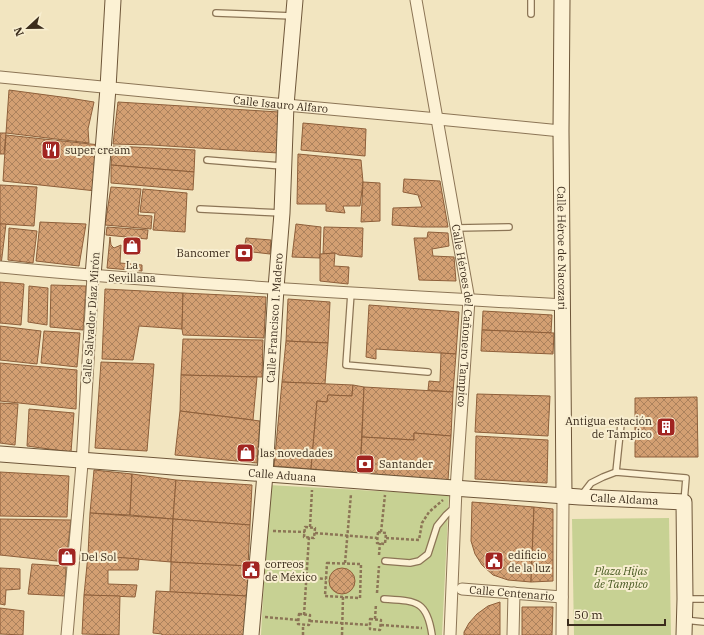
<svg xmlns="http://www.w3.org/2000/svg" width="704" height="635" font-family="'IBM Plex Serif',serif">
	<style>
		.green { fill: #c7d193 }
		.building { fill: url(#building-cross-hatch); stroke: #8e5f3a }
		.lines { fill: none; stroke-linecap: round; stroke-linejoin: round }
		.lane-casing { stroke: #8c7556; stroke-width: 8 }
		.street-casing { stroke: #8c7556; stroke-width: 13 }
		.secondary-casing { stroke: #6e5639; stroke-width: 17 }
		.path { stroke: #8c7556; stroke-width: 2.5; stroke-dasharray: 3 2; stroke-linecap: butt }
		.lane { stroke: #fcf1d4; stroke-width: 5.5 }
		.street { stroke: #fcf1d4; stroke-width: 11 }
		.secondary { stroke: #fcf1d4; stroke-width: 15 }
		.labels { text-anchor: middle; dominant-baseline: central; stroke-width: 4; stroke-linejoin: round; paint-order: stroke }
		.street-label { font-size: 11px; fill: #3b2c1c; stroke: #f8eed0 }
		.poi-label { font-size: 11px; fill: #3b2c1c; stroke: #f8eed0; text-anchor: start }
		.park-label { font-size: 11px; font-style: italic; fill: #485921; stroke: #f8eed0 }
	</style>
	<defs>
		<pattern id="building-cross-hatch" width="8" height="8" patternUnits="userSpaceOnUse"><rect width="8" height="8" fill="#d39f72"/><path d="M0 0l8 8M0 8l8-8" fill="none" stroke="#ac825d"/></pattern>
	</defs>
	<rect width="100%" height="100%" fill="#f2e5c0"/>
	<g class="green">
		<polygon points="269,485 449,495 442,635 261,635"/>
		<polygon points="669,518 671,635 574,635 572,519"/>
	</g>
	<g class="building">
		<polygon points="9,90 69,98 94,102 88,129 89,143 6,133"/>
		<polygon points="118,102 279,112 278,153 151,145 113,144"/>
		<polygon points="303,123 366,129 365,156 301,150"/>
		<polygon points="0,133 6,133 4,154 0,154"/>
		<polygon points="6,135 100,145 96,191 3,181"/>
		<polygon points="113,146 195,150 194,172 111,165"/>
		<polygon points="298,154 361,160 363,182 360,206 343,206 345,213 326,211 326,204 297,204"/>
		<polygon points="111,165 194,172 193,190 111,183"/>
		<polygon points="404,179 440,181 448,227 422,227 392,225 393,208 422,207 418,195 403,192"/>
		<polygon points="363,182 380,183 380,221 361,222"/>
		<polygon points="0,185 37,187 34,226 0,224"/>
		<polygon points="111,187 141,189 138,215 152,216 151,229 105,225"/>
		<polygon points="143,189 187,193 185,232 153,230 155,213 140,212"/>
		<polygon points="40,222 86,224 79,266 36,261"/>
		<polygon points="0,224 6,224 1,265 0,265"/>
		<polygon points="296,224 321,227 320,258 292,257"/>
		<polygon points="107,227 148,230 147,239 106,235"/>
		<polygon points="324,227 363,228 362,257 339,255 335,253 323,254"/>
		<polygon points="9,228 37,231 33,263 8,260"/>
		<polygon points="428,232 448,233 449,246 432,249 433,256 454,257 456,281 419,280 414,238 427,238"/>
		<polygon points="110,237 111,245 114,248 121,245 120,263 142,265 142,271 107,268"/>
		<polygon points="246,238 271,240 270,254 244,251"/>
		<polygon points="335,253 334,266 349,267 348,284 320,281 320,254"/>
		<polygon points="0,282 24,284 21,325 0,323"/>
		<polygon points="51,285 86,286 83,330 50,327"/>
		<polygon points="29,286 48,288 47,325 28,322"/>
		<polygon points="105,289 183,293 182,329 139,326 133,360 102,359"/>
		<polygon points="183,293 266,297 264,338 183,335 182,329"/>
		<polygon points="288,299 330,302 328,343 286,341"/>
		<polygon points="369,305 459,312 456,354 376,349 376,359 366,357"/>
		<polygon points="483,311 552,315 551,333 482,330"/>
		<polygon points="0,326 41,331 37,364 0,360"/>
		<polygon points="482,330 554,333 553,354 481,351"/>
		<polygon points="44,331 80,333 77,367 41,363"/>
		<polygon points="183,339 263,340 262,377 181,375"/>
		<polygon points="286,341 328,343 325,384 282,382"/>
		<polygon points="441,353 456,354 453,392 428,390 429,381 440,382"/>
		<polygon points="101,362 154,364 147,451 95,448"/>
		<polygon points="0,363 77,370 76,409 0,401"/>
		<polygon points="181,375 257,377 253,420 180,411"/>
		<polygon points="282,382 353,385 352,396 328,395 327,402 317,401 311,469 274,466"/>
		<polygon points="353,385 364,387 360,473 311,469 317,401 327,402 328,395 352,396"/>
		<polygon points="364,387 453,392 451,436 414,433 414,440 362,437"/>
		<polygon points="477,394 550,396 548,436 475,432"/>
		<polygon points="697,397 698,457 635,457 635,398"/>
		<polygon points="0,403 18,404 15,445 0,443"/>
		<polygon points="29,409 74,413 71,452 27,446"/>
		<polygon points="180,411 260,421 257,463 175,455"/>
		<polygon points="414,433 451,436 448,480 360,473 362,437 414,440"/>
		<polygon points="476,436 548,440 547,483 475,479"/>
		<polygon points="94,470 132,474 130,515 90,513"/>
		<polygon points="0,472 69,476 67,517 0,516"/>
		<polygon points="132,474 176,480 173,519 130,515"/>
		<polygon points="176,480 252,485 250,525 173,519"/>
		<polygon points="472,502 534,507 531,582 508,580 493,575 482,565 475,554 471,541"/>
		<polygon points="534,507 553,509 553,581 531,582"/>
		<polygon points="90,513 173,519 171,562 88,555"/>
		<polygon points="0,519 71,520 66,562 0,555"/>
		<polygon points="173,519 250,525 248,566 171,562"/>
		<polygon points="88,555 139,559 138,570 108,570 108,584 137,585 135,597 84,595"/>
		<polygon points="171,562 248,566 247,596 170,592"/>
		<polygon points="32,564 66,566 65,596 28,594"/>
		<circle cx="342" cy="581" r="13"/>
		<polygon points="0,568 20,569 20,589 6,590 5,605 0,604"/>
		<polygon points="156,591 247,596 245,635 162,635 162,634 153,633"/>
		<polygon points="84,595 120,596 119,635 82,634"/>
		<polygon points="500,602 500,635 464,635 464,632 469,623 477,614 488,606"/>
		<polygon points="522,607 553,607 552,635 522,635"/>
		<polygon points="0,608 24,611 23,635 0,634"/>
	</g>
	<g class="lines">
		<g class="lane-casing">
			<g id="lane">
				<polyline points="216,13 293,16"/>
				<polyline points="531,14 531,0"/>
				<polyline points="207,160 282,166"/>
				<polyline points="200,209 282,213"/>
				<polyline points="456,228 509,227"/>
				<polyline points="351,293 346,365 428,372"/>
				<polyline points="616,472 621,424"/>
				<polyline points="581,496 591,483 603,477 616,472 686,478 684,502"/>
				<polyline points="385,561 410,563 419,561 428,554 437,526 446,515 455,507"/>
				<path d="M384,599C416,601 427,600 432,635"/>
				<polyline points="686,599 704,599"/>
				<polyline points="684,620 704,622"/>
			</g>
		</g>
		<g class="street-casing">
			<g id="street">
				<path id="s1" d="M416,0L469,300L456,489L450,635"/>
				<path id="s2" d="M0,77L286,105L438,119L561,131"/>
				<path d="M0,267C187,285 375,294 563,305"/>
				<path id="s3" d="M462,589L562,597"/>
				<polyline points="67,635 82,464 93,276"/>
				<polyline points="513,635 514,593"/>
				<polyline points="562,635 563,500 564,496"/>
			</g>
		</g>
		<g class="secondary-casing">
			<g id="secondary">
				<path id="s4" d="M562,0L561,131L564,496"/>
				<polyline points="93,276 108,88 113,0"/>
				<path id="s5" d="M0,454L467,489L580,497L684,502L685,599L684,635"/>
				<path id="s6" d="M251,635L265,474L276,288L282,213L286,105L295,0"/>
			</g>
		</g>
		<g class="path">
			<polygon points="305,527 315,528 314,538 304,537"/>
			<polyline points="310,527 312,490"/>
			<polyline points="273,531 305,532"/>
			<polygon points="378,532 386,533 385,544 377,543"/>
			<polyline points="381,532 385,495"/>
			<polyline points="315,533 377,538"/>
			<polyline points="386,538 419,540 422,523 429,512 443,500"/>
			<polyline points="379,555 380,543"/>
			<polygon points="327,563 361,564 360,598 325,596"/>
			<polyline points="345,563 351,494"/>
			<polyline points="270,575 326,579"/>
			<polyline points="377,593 379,566"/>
			<polygon points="299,614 310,615 309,625 298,624"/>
			<polyline points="304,615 309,537"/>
			<polyline points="265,617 298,620"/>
			<polygon points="370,619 381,620 380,630 370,629"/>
			<polyline points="375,619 376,604"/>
			<polyline points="310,621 370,625"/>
			<polyline points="381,625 422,628"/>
			<polyline points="303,635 303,625"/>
			<polyline points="342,635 343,597"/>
		</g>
		<use href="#lane" class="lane"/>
		<use href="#street" class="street"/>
		<use href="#secondary" class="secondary"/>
	</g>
	<defs>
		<g id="restaurant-square" transform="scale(1)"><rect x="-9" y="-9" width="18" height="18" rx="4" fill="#a12521" stroke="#f8eed0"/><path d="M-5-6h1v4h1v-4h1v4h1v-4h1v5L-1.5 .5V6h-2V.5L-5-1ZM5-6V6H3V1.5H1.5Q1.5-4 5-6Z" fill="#fff"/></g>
		<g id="shop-square" transform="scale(1)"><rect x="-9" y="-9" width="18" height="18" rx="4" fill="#a12521" stroke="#f8eed0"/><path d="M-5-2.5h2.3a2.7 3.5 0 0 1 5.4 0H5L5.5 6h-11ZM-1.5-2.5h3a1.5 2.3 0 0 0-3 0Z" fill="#fff"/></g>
		<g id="bank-square" transform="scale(1)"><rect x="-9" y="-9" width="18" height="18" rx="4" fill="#a12521" stroke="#f8eed0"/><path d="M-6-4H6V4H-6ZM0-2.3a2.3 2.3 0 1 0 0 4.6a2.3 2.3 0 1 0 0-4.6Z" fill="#fff"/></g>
		<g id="building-square" transform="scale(1)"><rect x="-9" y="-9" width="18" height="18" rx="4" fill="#a12521" stroke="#f8eed0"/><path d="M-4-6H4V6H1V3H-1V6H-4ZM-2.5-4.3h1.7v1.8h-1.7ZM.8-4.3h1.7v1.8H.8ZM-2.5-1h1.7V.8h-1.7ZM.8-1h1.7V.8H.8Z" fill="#fff"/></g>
		<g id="civic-square" transform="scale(1)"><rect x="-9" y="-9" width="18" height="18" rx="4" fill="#a12521" stroke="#f8eed0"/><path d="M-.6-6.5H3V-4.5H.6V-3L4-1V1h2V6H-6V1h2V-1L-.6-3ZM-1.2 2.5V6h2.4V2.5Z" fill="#fff"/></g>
	</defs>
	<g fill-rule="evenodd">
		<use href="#restaurant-square" x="51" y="150"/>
		<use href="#shop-square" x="132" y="246"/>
		<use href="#bank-square" x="244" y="253"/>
		<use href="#building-square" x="666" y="427"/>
		<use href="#shop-square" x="246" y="453"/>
		<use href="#bank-square" x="365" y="464"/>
		<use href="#shop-square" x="67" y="557"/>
		<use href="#civic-square" x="494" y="561"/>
		<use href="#civic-square" x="251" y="570"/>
	</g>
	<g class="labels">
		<g class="street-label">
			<text stroke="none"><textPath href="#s2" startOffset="282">Calle Isauro Alfaro</textPath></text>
			<text stroke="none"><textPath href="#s4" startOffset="248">Calle Héroe de Nacozari</textPath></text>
			<text stroke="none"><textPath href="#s1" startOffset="320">Calle Héroes del Cañonero Tampico</textPath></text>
			<text transform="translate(91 318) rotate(-86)">Calle Salvador Díaz Mirón</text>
			<text stroke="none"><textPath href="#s6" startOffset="318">Calle Francisco I. Madero</textPath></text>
			<text stroke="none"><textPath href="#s5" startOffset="283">Calle Aduana</textPath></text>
			<text stroke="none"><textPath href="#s5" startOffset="626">Calle Aldama</textPath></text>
			<text stroke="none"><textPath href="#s3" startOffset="50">Calle Centenario</textPath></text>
		</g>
		<g class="poi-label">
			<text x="65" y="150">super cream</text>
			<text x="230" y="253" text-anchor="end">Bancomer</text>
			<text x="132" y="265" text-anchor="middle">La<tspan x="132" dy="13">Sevillana</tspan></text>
			<text x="652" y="421" text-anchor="end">Antigua estación<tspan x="652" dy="13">de Tampico</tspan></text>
			<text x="260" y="453">las novedades</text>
			<text x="379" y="464">Santander</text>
			<text x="508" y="555">edificio<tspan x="508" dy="13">de la luz</tspan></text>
			<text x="81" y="557">Del Sol</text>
			<text x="265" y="564">correos<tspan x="265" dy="13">de México</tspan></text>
		</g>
		<g class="park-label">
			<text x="621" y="571">Plaza Hijas<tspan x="621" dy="13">de Tampico</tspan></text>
		</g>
	</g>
	<g transform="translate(28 28) rotate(248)" stroke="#f8eed0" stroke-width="3" paint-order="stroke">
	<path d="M0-3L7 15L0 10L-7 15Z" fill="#3b2c1c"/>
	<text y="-6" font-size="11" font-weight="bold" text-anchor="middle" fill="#3b2c1c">N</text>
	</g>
	<path d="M568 619v6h97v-6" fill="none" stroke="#3b2c1c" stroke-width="2"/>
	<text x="574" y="619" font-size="12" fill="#3b2c1c" stroke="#f8eed0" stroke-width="3" paint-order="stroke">50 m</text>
</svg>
